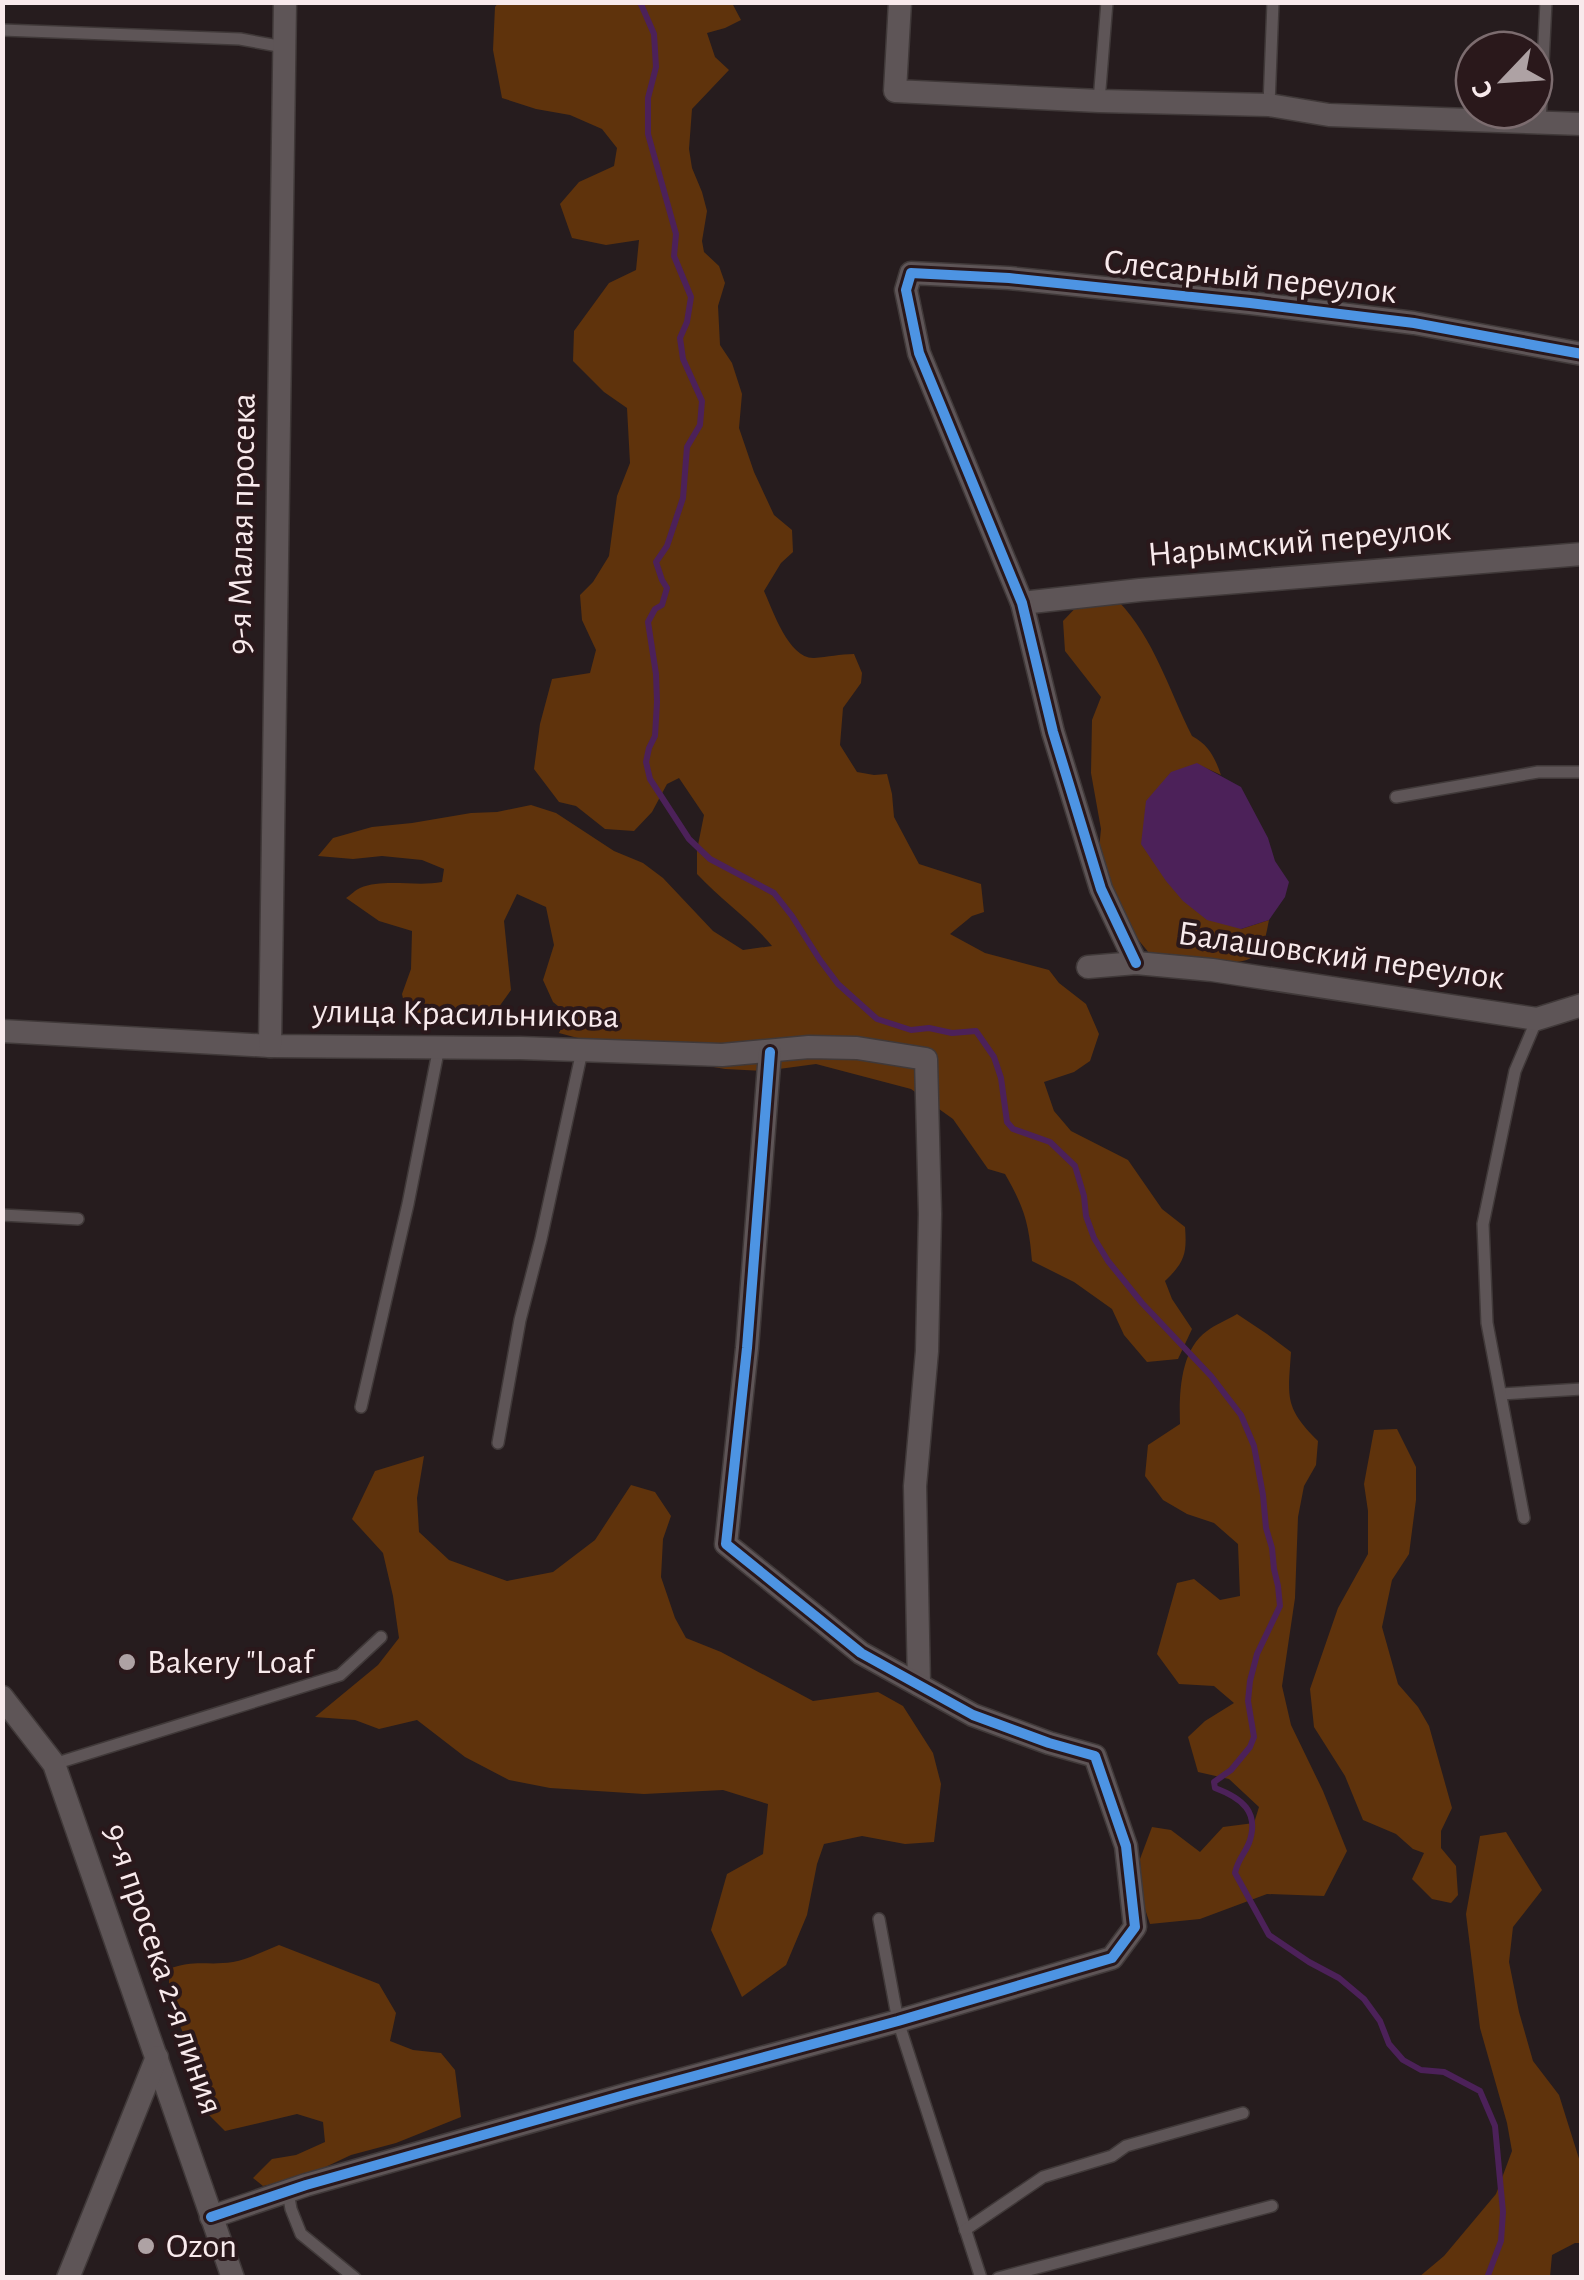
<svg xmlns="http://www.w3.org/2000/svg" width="1584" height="2280" font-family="'Alegreya Sans',sans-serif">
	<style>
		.green { fill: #5f330c }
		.water { fill: #4c2159 }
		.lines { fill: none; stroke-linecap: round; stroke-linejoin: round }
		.stream { stroke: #4c2159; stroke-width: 6 }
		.lane-casing { stroke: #403939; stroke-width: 14 }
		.street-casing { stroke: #403939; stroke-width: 25 }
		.lane { stroke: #5e5557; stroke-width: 11 }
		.street { stroke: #5e5557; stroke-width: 22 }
		.cycleway-casing { stroke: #2a181b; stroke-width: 16 }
		.cycleway { stroke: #4d94e3; stroke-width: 10 }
		.poi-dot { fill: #aea2a4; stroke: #2a181b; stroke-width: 4 }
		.labels { text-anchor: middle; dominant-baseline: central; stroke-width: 8; stroke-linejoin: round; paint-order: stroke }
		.street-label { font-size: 35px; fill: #f8eaec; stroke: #2a181b }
		.poi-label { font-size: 35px; fill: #f8eaec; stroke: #2a181b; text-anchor: start }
	</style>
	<rect width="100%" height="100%" fill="#261c1e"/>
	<g class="green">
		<path d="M498,3H732L741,20L725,28L707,33L715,57L729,70L692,109L689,149L692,168L702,192L707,211L702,241L704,252L719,266L725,283L718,306L720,345L732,363L742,394L739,428L754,472L774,515L792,530L793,552L781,563L764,591C773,611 789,659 814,658C828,657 840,654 854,654L862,673L861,683L843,708L840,745L857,772L874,775L887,774L892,794L894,817L919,864L981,884L984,912L972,916L950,934L985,953L1049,970L1059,983L1086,1004L1099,1034L1090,1061L1074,1072L1044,1082L1054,1111L1071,1131L1128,1160L1162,1209L1185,1227C1187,1253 1185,1262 1165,1281L1172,1299L1192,1329L1178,1359L1147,1362L1124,1335L1112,1309L1074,1282L1032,1261C1029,1223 1024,1207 1005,1174L988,1169L953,1119L911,1089L816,1064L764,1071L725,1069L634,1053L559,1033L568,1014L553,1002L543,980L554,945L546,907L517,894L504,921L511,990L496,1011L461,1015L406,1012L402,994L411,969L412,931L379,921L346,898C351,895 355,890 360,888C384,878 416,887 442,882L444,869L422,860L382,856L353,859L318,856L333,838L372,827L412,823L471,813L497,812L531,805L556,813L614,851L643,863L663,878L713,931L743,950L772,946C749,918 721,900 697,874V850L704,815L679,778L667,784L652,812L634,831L605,829L576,806L559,802L534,769L540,724L552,679L590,673L596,650L582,620L580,595L593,582L609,556L617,496L630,463L627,408L604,392L573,361L574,331L609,283L636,270L639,240L606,245L572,238L560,204L579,182L614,166L617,148L602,129L570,115L536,109L502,98L493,50L495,7Z"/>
		<path d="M1084,599L1118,601C1154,638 1169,690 1192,736C1209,745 1215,758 1221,775L1197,764L1241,929L1269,920C1266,934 1265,948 1253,957C1235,969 1177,960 1154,959L1136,937L1106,874L1099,849L1101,829L1091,773L1092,720L1101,697L1065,651L1063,621Z"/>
		<path d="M1237,1314L1267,1334L1291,1352C1288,1398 1284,1407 1318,1441L1316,1465L1304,1486L1298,1517L1295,1598L1282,1686L1291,1725L1323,1791L1347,1851L1324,1896L1267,1894L1200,1919L1150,1924L1142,1900L1140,1859L1152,1827L1171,1830L1200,1852L1223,1827L1254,1823L1259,1807L1229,1779L1198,1772L1188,1737L1205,1721L1234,1703L1214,1686L1179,1684L1157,1654L1177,1583L1194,1579L1220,1600L1240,1596L1238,1544L1214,1523L1187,1514L1163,1500L1145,1476L1148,1445L1180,1424C1179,1394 1180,1350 1207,1331C1216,1324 1227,1320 1237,1314Z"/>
		<polygon points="1397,1429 1416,1467 1416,1500 1409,1554 1392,1580 1382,1627 1398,1684 1418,1707 1429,1726 1452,1808 1441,1831 1441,1848 1456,1866 1458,1895 1451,1903 1432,1899 1412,1879 1424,1853 1413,1849 1396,1834 1363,1820 1345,1776 1314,1727 1310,1689 1338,1608 1368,1554 1368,1511 1364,1484 1374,1430"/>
		<polygon points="424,1456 417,1498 419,1532 449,1560 507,1581 553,1572 595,1540 631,1485 655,1492 671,1516 663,1539 661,1577 675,1618 686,1638 721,1652 813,1701 878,1692 903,1706 933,1753 941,1784 934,1842 905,1844 862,1836 824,1844 817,1864 807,1915 786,1965 742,1997 711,1930 727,1874 763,1854 768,1804 723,1790 644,1794 550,1788 509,1780 465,1757 417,1720 379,1729 355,1720 315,1717 378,1665 399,1638 393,1596 383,1553 352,1519 375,1471"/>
		<polygon points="1506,1832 1542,1890 1513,1927 1509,1962 1519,2012 1533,2061 1559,2095 1581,2165 1581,2243 1575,2243 1552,2255 1550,2277 1419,2277 1444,2256 1496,2194 1512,2151 1507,2123 1480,2028 1466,1914 1480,1836"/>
		<path d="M279,1945L379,1984L396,2013L390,2041L413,2050L441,2053L455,2070L461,2117L396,2143L351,2155L302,2178L263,2186L253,2178L272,2159L296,2155L325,2142L323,2122L297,2114L225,2131L209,2115L207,2093L169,1998V1969C195,1959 207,1966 233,1962C249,1959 264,1951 279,1945Z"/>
	</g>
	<polygon class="water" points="1197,763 1241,787 1268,838 1275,861 1289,882 1285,897 1269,920 1241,929 1207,920 1183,901 1166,881 1141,844 1146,801 1171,772"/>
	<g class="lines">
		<path class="stream" d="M640,2L654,34L656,67L648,98V134L676,234L674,256L691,297L687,322L680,338L683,359L702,401L700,425L687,447L683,498L667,546L656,562L662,580L667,588L662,605L655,609L648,622L656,674L657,702L655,736L649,748L646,762L650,779L689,839L710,859L774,893L792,916L820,960L838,984L877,1019L911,1030L929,1028L952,1033L976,1031L994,1057L1001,1078L1007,1122L1013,1129L1050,1142L1075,1166L1084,1196L1086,1216L1094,1238L1108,1261L1142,1303L1211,1376L1241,1415L1254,1446L1263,1495L1266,1528L1272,1548L1274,1569L1278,1586L1280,1606L1257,1654L1250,1681L1248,1701L1254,1737L1250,1747L1231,1770L1214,1782L1215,1788C1242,1798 1260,1812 1249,1843C1244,1855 1238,1859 1235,1873L1269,1935L1309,1962L1339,1978L1364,1999L1380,2021L1389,2044L1403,2060L1421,2070L1444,2072L1480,2091L1495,2126L1503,2212L1501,2241L1487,2278"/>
		<g class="lane-casing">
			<g id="lane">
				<polyline points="2,30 240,39 284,47"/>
				<polyline points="1099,101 1107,2"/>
				<polyline points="1269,105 1273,2"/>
				<polyline points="1540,124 1546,2"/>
				<polyline points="1396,797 1538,772 1582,772"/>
				<polyline points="2,1215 78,1219"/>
				<polyline points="1501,1394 1582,1389"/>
				<polyline points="361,1407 408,1204 439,1047"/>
				<polyline points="498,1443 520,1320 541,1239 582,1051"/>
				<polyline points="1524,1518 1487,1323 1483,1224 1515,1071 1537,1019"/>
				<polyline points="54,1764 340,1675 381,1637"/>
				<polyline points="879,1919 898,2021 981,2278"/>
				<polyline points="288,2192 291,2209 301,2234 355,2278"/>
				<polyline points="965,2230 1043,2177 1112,2156 1126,2146 1243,2113"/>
				<polyline points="998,2278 1272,2206"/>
			</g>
		</g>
		<g class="street-casing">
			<g id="street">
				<polyline points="900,2 895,91 1099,101 1269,105 1329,115 1582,124"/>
				<polyline points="1022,603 1140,590 1582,554"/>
				<polyline points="1136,963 1101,889 1053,732 1022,603 919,353 906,290 911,273 1009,278 1250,303 1414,323 1582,354"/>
				<polyline points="1088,967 1136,963 1212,970 1537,1019 1582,1005"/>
				<polyline points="2,1031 270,1046 520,1048 722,1055 809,1047 857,1048 926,1059 930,1214 927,1351 915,1486 919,1685"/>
				<polyline points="270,1046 285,2"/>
				<polyline points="2,1697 54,1764 233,2278"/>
				<polyline points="211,2217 306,2185 628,2094 898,2021 1112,1958 1135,1927 1126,1846 1095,1756 1049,1743 973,1715 861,1653 726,1544 747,1348 770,1052"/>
				<polyline points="68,2278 157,2057"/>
			</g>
		</g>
		<use href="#lane" class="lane"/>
		<use href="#street" class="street"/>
		<g class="cycleway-casing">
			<g id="cycleway">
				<polyline points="1136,963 1101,889 1053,732 1022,603 919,353 906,290 911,273 1009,278 1250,303 1414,323 1582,354"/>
				<polyline points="211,2217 306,2185 628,2094 898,2021 1112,1958 1135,1927 1126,1846 1095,1756 1049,1743 973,1715 861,1653 726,1544 747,1348 770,1052"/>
			</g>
		</g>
		<use href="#cycleway" class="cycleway"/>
	</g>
	<g class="poi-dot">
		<circle cx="127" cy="1662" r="10"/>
		<circle cx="146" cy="2246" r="10"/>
	</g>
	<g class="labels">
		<g class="street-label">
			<text transform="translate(1250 277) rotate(6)">Слесарный переулок</text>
			<text transform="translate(242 524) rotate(-89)">9-я Малая просека</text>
			<text transform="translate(1299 542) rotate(-5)">Нарымский переулок</text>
			<text transform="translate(1341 956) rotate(8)">Балашовский переулок</text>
			<text transform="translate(466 1014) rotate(1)">улица Красильникова</text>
			<text transform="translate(163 1969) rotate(71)">9-я просека 2-я линия</text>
		</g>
		<g class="poi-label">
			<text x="147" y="1662">Bakery "Loaf</text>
			<text x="166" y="2246">Ozon</text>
		</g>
	</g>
	<rect width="1584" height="2280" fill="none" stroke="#f8eaec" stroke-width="10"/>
	<g transform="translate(1504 80) rotate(245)"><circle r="48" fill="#2a181b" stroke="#7c6c6f" stroke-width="2.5"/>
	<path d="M0-8L18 38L0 25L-18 38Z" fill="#aea2a4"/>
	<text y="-15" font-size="28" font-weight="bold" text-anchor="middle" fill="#f8eaec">С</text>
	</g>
</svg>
